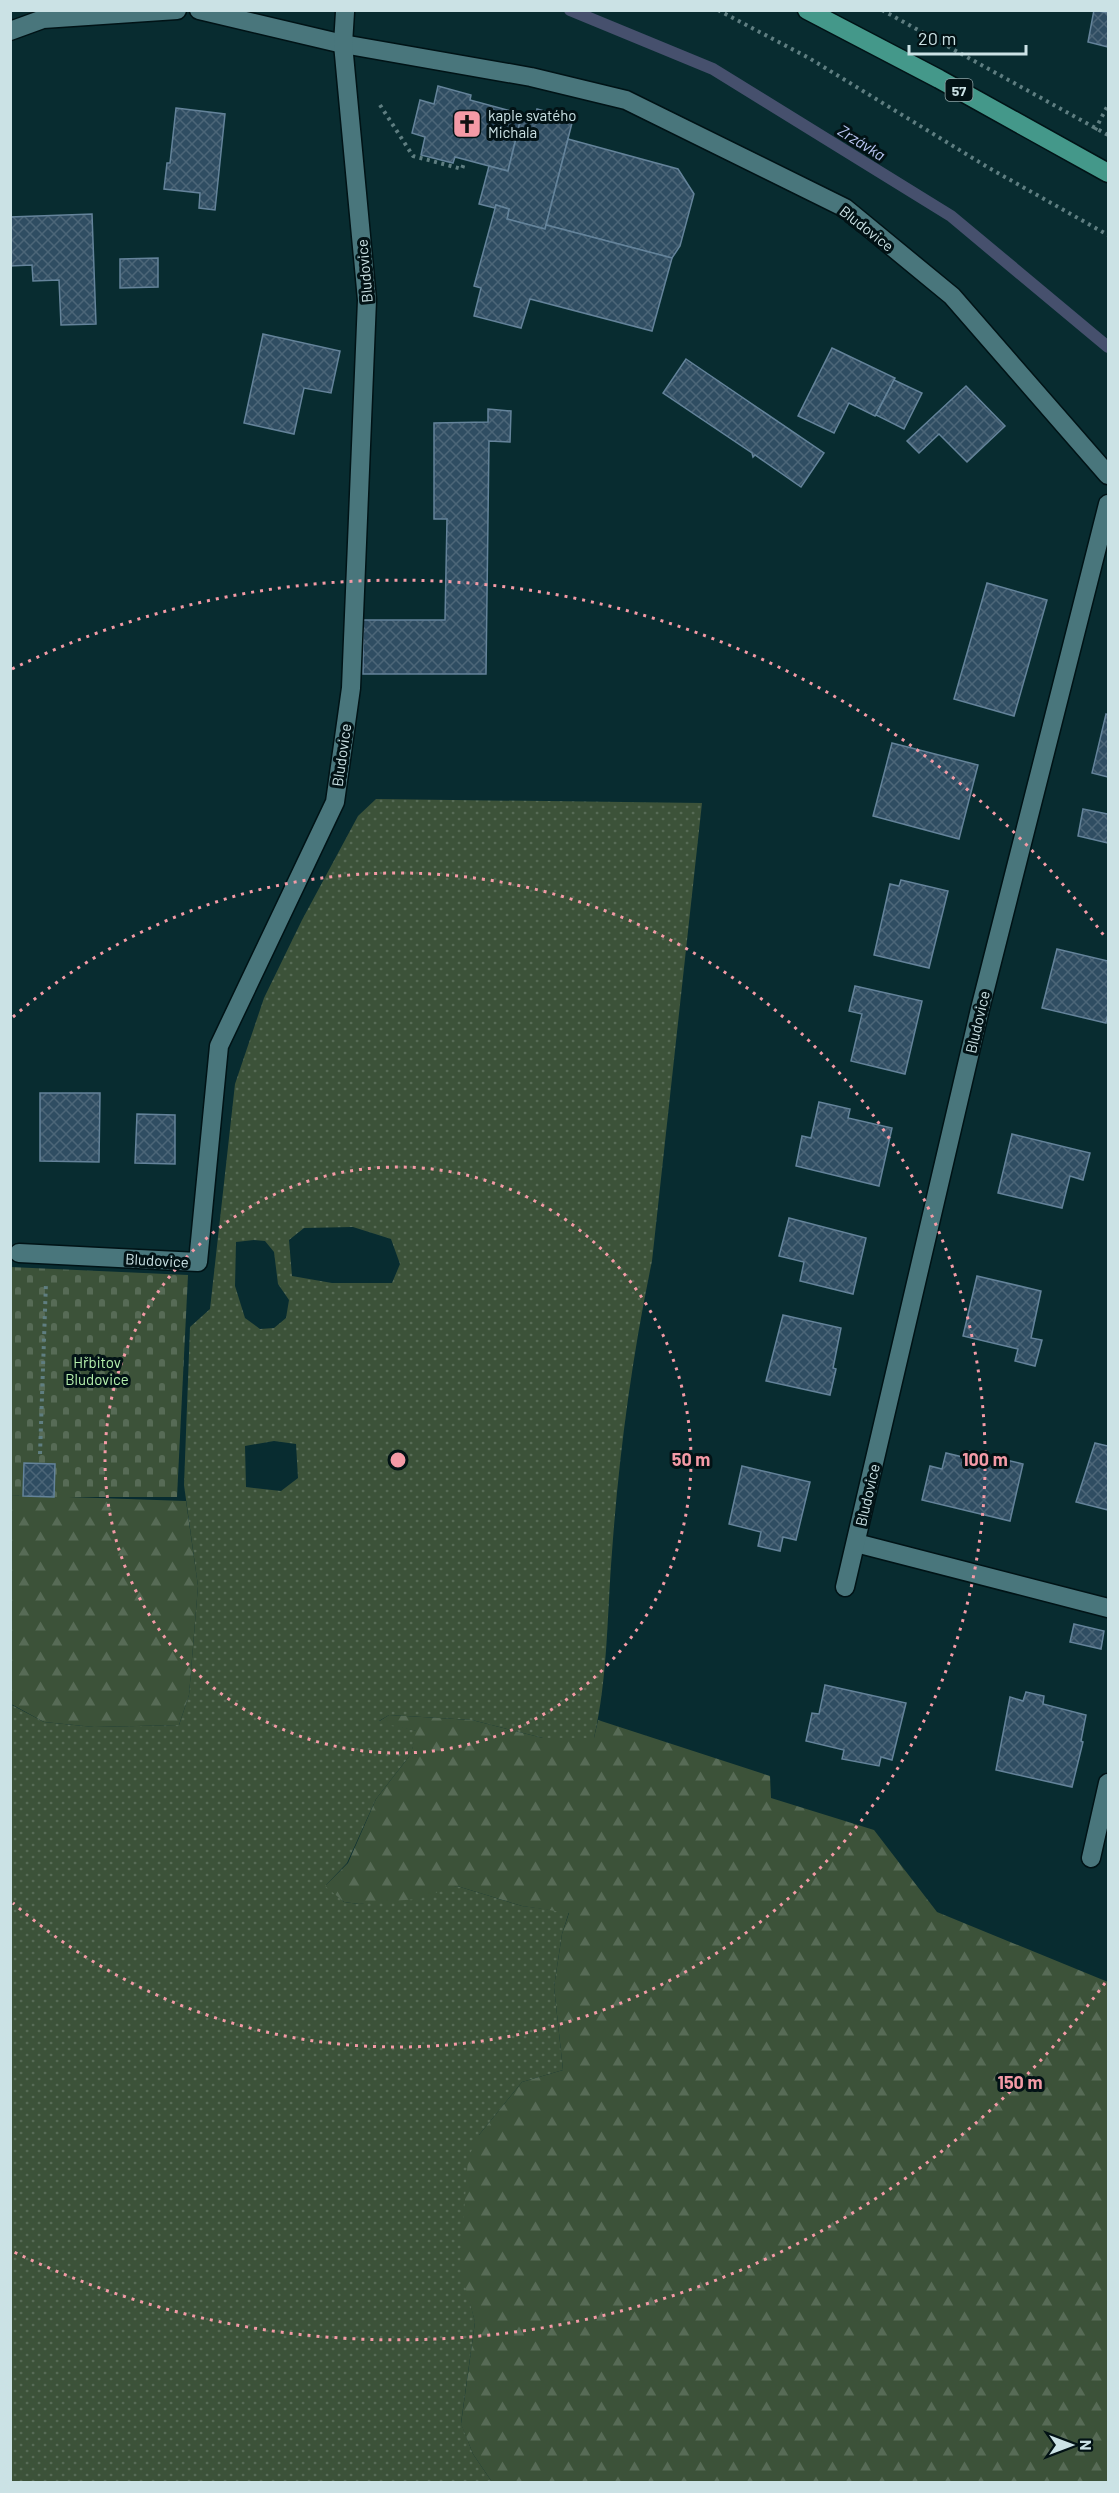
<svg xmlns="http://www.w3.org/2000/svg" width="1119" height="2493" font-family="Barlow,sans-serif">
	<style>
		.grass { fill: url(#grass-dots); fill-rule: evenodd }
		.forest { fill: url(#forest-firs) }
		.cemetery { fill: url(#cemetery-stones) }
		.lines { fill: none; stroke-linecap: round; stroke-linejoin: round }
		.stream { stroke: #46506d; stroke-width: 12 }
		.building { fill: url(#building-cross-hatch); stroke: #64839a; stroke-width: 1.5 }
		.minor-casing { stroke: #001316; stroke-width: 21 }
		.major-casing { stroke: #001316; stroke-width: 21 }
		.path { stroke: #5f7e81; stroke-width: 4; stroke-dasharray: 3 4.5; stroke-linecap: butt }
		.minor { stroke: #49767c; stroke-width: 18 }
		.major { stroke: #44988a; stroke-width: 18 }
		.ring { fill: none; stroke: #f49aa6; stroke-width: 3; stroke-dasharray: 3 6 }
		.labels { text-anchor: middle; dominant-baseline: central; stroke-width: 6; stroke-linejoin: round; paint-order: stroke }
		.shield { fill: #021215; stroke: #8fa4a7; stroke-width: 1.5 }
		.shield-label { font-size: 14px; font-weight: bold; fill: #cbe2e5 }
		.poi-label { font-size: 15px; fill: #cbe2e5; stroke: #021215; text-anchor: start }
		.street-label { font-size: 15px; fill: #cbe2e5; stroke: #021215 }
		.park-label { font-size: 15px; fill: #b5f0ad; stroke: #021215 }
		.water-label { font-size: 16px; font-style: italic; fill: #bbc7f4; stroke: #021215 }
		.centre { fill: #f49aa6; stroke: #021215; stroke-width: 3 }
		.ring-label { font-size: 18px; text-anchor: middle; font-weight: bold; fill: #f49aa6; stroke: #021215; stroke-width: 6; stroke-linejoin: round; paint-order: stroke }
	</style>
	<defs>
		<pattern id="grass-dots" width="8" height="8" patternUnits="userSpaceOnUse" patternTransform="scale(1.5)"><rect width="8" height="8" fill="#3c5239"/><path d="M2 2h.1M6 6h.1" fill="none" stroke="#576b56" stroke-width="1.8" stroke-linecap="round"/></pattern>
		<pattern id="forest-firs" width="22" height="20" patternUnits="userSpaceOnUse" patternTransform="scale(1.5)"><rect width="22" height="20" fill="#3c5239"/><path d="M5 1l3.5 6h-7zM16 11l3.5 6h-7z" fill="#576b56"/></pattern>
		<pattern id="cemetery-stones" width="16" height="16" patternUnits="userSpaceOnUse" patternTransform="scale(1.5)"><rect width="16" height="16" fill="#3c5239"/><path d="M2 7V4a2 2 0 0 1 4 0v3zM10 15v-3a2 2 0 0 1 4 0v3z" fill="#576b56"/></pattern>
		<pattern id="building-cross-hatch" width="8" height="8" patternUnits="userSpaceOnUse" patternTransform="scale(1.5)"><rect width="8" height="8" fill="#2f4d62"/><path d="M0 0l8 8M0 8l8-8" fill="none" stroke="#4c6678"/></pattern>
	</defs>
	<rect width="100%" height="100%" fill="#082c30"/>
	<path class="grass" d="M376,799L702,803L652,1261C632,1357 619,1454 612,1552C607,1614 608,1677 594,1738H543L472,1720L389,1715L379,1721L417,1731L411,1754L376,1799L347,1863L326,1885L344,1902L359,1904L457,1886L522,1906L569,1912L562,1934L554,1987L563,2070L522,2082L479,2135L469,2298L475,2322L461,2423L473,2454L492,2482H11L10,1704L44,1722L94,1727L179,1725L189,1695L198,1586L184,1485L190,1327L210,1309L235,1084L264,998L302,920L358,816ZM353,1227L391,1239L400,1264L392,1283H332L292,1276L289,1240L304,1228ZM254,1240L265,1241L274,1252L278,1284L289,1300L286,1318L274,1328L260,1329L245,1318L235,1286L236,1242ZM274,1441L296,1444L298,1478L281,1491L246,1487L245,1446Z"/>
	<g class="forest">
		<polygon points="10,1495 186,1501 198,1586 189,1695 179,1725 94,1727 44,1722 11,1704"/>
		<polygon points="389,1715 472,1720 543,1738 594,1738 598,1720 770,1776 771,1798 874,1830 937,1912 1108,1982 1108,2482 492,2482 473,2454 461,2424 475,2322 460,2268 468,2158 479,2135 522,2082 563,2070 554,1987 562,1934 569,1913 522,1906 457,1886 417,1899 359,1904 344,1902 325,1886 348,1863 376,1799 411,1754 416,1731 378,1722"/>
	</g>
	<polygon class="cemetery" points="10,1267 188,1275 177,1497 54,1497 11,1495"/>
	<g class="lines">
		<polyline class="stream" points="570,10 713,69 951,216 1108,347"/>
	</g>
	<g class="building">
		<polygon points="1094,10 1108,13 1108,47 1088,42"/>
		<polygon points="438,86 471,95 470,100 522,114 508,171 455,157 453,163 421,155 425,137 412,133 420,100 434,104"/>
		<polygon points="176,108 225,114 215,210 199,208 200,193 164,189 167,163 170,163"/>
		<polygon points="537,109 573,119 545,229 507,219 509,209 496,205 495,208 479,204 489,166 508,171 522,114 535,117"/>
		<polygon points="568,139 678,169 694,194 680,246 672,258 546,225"/>
		<polygon points="496,205 509,209 507,219 545,229 546,225 672,258 652,331 530,299 521,328 474,316 481,288 474,286"/>
		<polygon points="92,214 96,324 61,325 59,280 33,281 32,265 10,266 10,217"/>
		<polygon points="158,258 158,287 120,288 120,259"/>
		<polygon points="263,334 340,351 331,393 304,388 294,434 244,423"/>
		<polygon points="832,348 895,378 875,416 849,403 834,433 798,416"/>
		<polygon points="686,359 824,453 801,487 755,455 753,457 752,453 663,393"/>
		<polygon points="894,380 922,393 904,429 876,415"/>
		<polygon points="966,386 1005,426 967,462 939,434 919,453 907,441"/>
		<polygon points="488,409 511,411 510,442 489,441 486,674 363,674 363,620 445,620 447,519 434,519 434,423 488,422"/>
		<polygon points="987,583 1047,600 1014,716 954,699"/>
		<polygon points="1106,714 1108,715 1108,777 1092,773"/>
		<polygon points="892,743 978,765 959,839 873,816"/>
		<polygon points="1083,809 1108,814 1108,843 1078,836"/>
		<polygon points="901,880 948,891 929,968 874,955 890,884 899,886"/>
		<polygon points="1057,949 1108,961 1108,1014 1106,1023 1042,1008"/>
		<polygon points="855,986 922,1001 905,1074 851,1061 862,1014 849,1011"/>
		<polygon points="40,1093 100,1093 99,1162 40,1161"/>
		<polygon points="819,1102 850,1109 848,1118 892,1128 879,1186 796,1166 802,1136 811,1138"/>
		<polygon points="137,1114 175,1115 175,1164 135,1163"/>
		<polygon points="1012,1134 1090,1153 1083,1180 1070,1176 1062,1208 998,1193"/>
		<polygon points="789,1218 866,1238 853,1294 800,1281 804,1262 779,1256"/>
		<polygon points="977,1276 1041,1291 1031,1338 1042,1340 1035,1366 1015,1361 1018,1349 963,1336"/>
		<polygon points="783,1315 841,1328 833,1368 836,1369 830,1395 766,1381"/>
		<polygon points="1095,1443 1108,1446 1108,1510 1076,1502"/>
		<polygon points="968,1451 1023,1464 1010,1521 922,1500 930,1466 942,1469 946,1453 967,1458"/>
		<polygon points="24,1463 55,1464 54,1497 23,1496"/>
		<polygon points="742,1466 810,1482 796,1540 783,1537 780,1551 758,1546 761,1532 729,1524"/>
		<polygon points="1074,1624 1104,1631 1101,1649 1070,1642"/>
		<polygon points="825,1685 906,1703 892,1760 881,1757 879,1766 842,1759 844,1750 806,1741 812,1713 819,1714"/>
		<polygon points="1026,1692 1044,1696 1043,1704 1086,1715 1081,1741 1083,1742 1072,1787 996,1770 1010,1697 1023,1701"/>
	</g>
	<g class="lines">
		<g class="minor-casing">
			<g id="minor">
				<polyline points="199,10 343,44 531,77 626,100 845,208 952,296 1108,475"/>
				<polyline points="10,31 43,19 177,10"/>
				<polyline points="19,1253 198,1262 219,1046 335,802 351,688 367,300 343,44 345,12"/>
				<polyline points="856,1543 1108,1608"/>
				<polyline points="845,1587 980,1009 1108,504"/>
				<polyline points="1091,1858 1108,1783"/>
			</g>
		</g>
		<g class="major-casing">
			<polyline id="major" points="807,10 939,79 1108,173"/>
		</g>
		<g class="path">
			<polyline points="718,10 809,58 989,168 1108,235"/>
			<polyline points="882,10 1108,135"/>
			<polyline points="380,105 413,156 462,169 464,163"/>
			<polyline points="1095,130 1108,105"/>
			<polyline points="40,1454 46,1282"/>
		</g>
		<use href="#minor" class="minor"/>
		<use href="#major" class="major"/>
	</g>
	<g class="ring">
		<circle cx="398" cy="1460" r="293"/>
		<path d="M13 1017A587 587 0 1 1 13 1903"/>
		<path d="M1105 1983A880 880 0 0 1 12 2251M12 669A880 880 0 0 1 1105 937"/>
	</g>
	<defs>
		<g id="church-square" transform="scale(1.5)"><rect x="-9" y="-9" width="18" height="18" rx="4" fill="#f49aa6" stroke="#021215"/><path d="M-1.2-6h2.4v3.5h3.3v2.4h-3.3V6h-2.4V-.1h-3.3v-2.4h3.3Z" fill="#111"/></g>
	</defs>
	<g fill-rule="evenodd">
		<use href="#church-square" x="467" y="124"/>
	</g>
	<g class="labels">
		<rect class="shield" x="945.5" y="79" width="27" height="22" rx="4.5"/>
		<g class="shield-label">
			<text x="959" y="90">57</text>
		</g>
		<g class="poi-label">
			<text x="488" y="115">kaple svatého<tspan x="488" dy="17">Michala</tspan></text>
		</g>
		<g class="street-label">
			<text transform="translate(867 228) rotate(38)">Bludovice</text>
			<text transform="translate(364 271) rotate(-95)">Bludovice</text>
			<text transform="translate(341 755) rotate(-82)">Bludovice</text>
			<text transform="translate(977 1022) rotate(-77)">Bludovice</text>
			<text transform="translate(157 1260) rotate(3)">Bludovice</text>
			<text transform="translate(867 1495) rotate(-77)">Bludovice</text>
		</g>
		<g class="park-label">
			<text x="97" y="1362">Hřbitov<tspan x="97" dy="17">Bludovice</tspan></text>
		</g>
		<g class="water-label">
			<text transform="translate(862 142) rotate(32)">Zrzávka</text>
		</g>
	</g>
	<circle cx="398" cy="1460" r="9" class="centre"/>
	<g class="ring-label">
		<text x="691" y="1466">50 m</text>
		<text x="985" y="1466">100 m</text>
		<text x="1020" y="2089">150 m</text>
	</g>
	<rect width="1119" height="2493" fill="none" stroke="#cbe2e5" stroke-width="24"/>
	<g transform="translate(1071 2445) rotate(90)" stroke="#021215" stroke-width="4.5" paint-order="stroke">
	<path d="M0-4.5L10 22L0 15L-10 22Z" fill="#cbe2e5"/>
	<text y="-9" font-size="16" font-weight="bold" text-anchor="middle" fill="#cbe2e5">N</text>
	</g>
	<path d="M909 45v9h117v-9" fill="none" stroke="#cbe2e5" stroke-width="3"/>
	<text x="918" y="45" font-size="18" fill="#cbe2e5" stroke="#021215" stroke-width="4.5" paint-order="stroke">20 m</text>
</svg>
